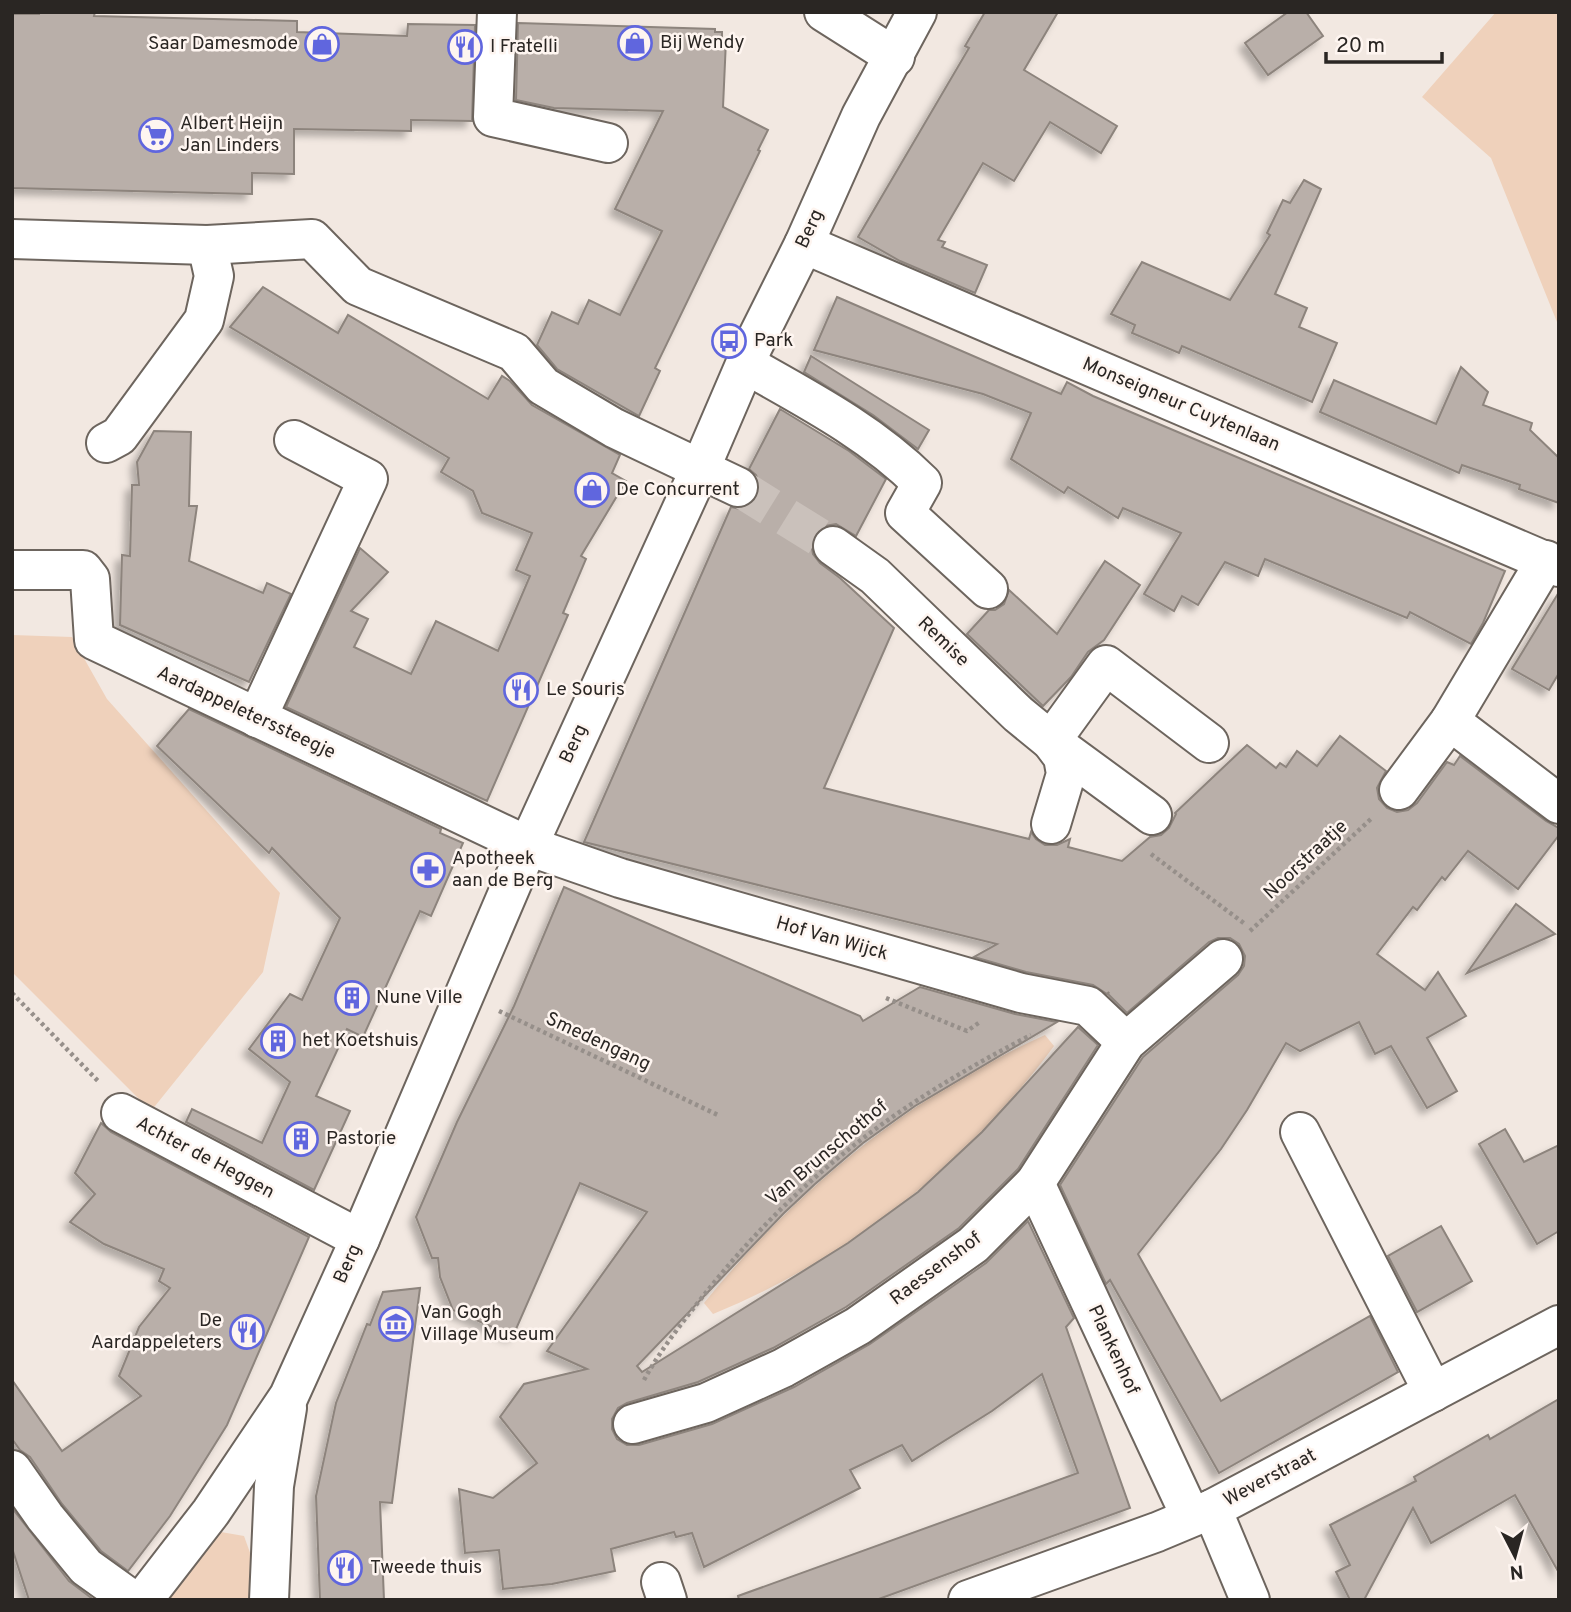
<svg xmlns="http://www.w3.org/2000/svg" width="1571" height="1612" font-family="Overpass,sans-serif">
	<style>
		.green { fill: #efd1bb }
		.building { fill: #b9afa9; stroke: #8d847d; stroke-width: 2; filter: url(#shadow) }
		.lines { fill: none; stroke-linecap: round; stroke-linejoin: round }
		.minor-tunnel { stroke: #cac1bb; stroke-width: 38; stroke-dasharray: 38 19; stroke-linecap: butt }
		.minor-casing { stroke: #6d655e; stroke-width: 42 }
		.path { stroke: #968f8a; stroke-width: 4.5; stroke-dasharray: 3.5 3.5; stroke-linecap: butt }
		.minor { stroke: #fff; stroke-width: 38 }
		.labels { text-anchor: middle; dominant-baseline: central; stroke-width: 5; stroke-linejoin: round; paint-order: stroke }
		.poi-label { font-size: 19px; fill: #2a2623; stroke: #fef5f0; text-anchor: start }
		.street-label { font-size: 19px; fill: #2a2623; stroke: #fef5f0 }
	</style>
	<defs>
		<filter id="shadow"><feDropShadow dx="-6" dy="6" stdDeviation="3.5" flood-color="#0004"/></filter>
	</defs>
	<rect width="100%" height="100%" fill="#f2e8e1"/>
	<g class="green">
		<polygon points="1496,12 1559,12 1559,327 1491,158 1422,97"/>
		<polygon points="12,635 72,637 107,699 280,893 263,972 151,1111 12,972"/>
		<path d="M1045,1035L1054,1046C967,1164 850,1258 713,1314L704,1303C798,1188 910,1096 1045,1035Z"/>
		<polygon points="221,1532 244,1536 253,1561 253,1600 167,1600"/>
	</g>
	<g class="building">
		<polygon points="39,12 95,12 94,16 297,21 297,32 407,36 408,24 475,25 472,121 411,120 411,131 294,129 294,174 252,173 252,194 12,188 12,14 39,14"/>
		<polygon points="985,12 1058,12 1024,70 1117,126 1101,153 1050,122 1014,181 983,163 938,240 945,242 942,247 987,265 975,293 900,261 858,237 969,48 965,46"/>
		<polygon points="1288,12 1306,12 1323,36 1268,75 1245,43"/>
		<polygon points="518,23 715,29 715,32 722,32 722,40 726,40 723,107 768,130 758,150 760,151 655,368 660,371 639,416 557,369 537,345 552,312 578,324 589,300 620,315 662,231 615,209 663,111 554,108 516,100"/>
		<polygon points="1304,180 1321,189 1275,294 1307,308 1299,327 1337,343 1312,402 1182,346 1179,353 1132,333 1135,325 1111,314 1142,262 1230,300 1270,235 1267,233 1283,200 1290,203"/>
		<polygon points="263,287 338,333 348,315 488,399 502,376 510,381 532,405 620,455 612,473 626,481 581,556 586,559 563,613 568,615 487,801 286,707 360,548 388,572 351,611 368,619 354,647 411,674 436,621 498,651 530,576 516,570 532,533 482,513 473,491 441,472 449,458 230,327"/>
		<polygon points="837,297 1061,394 1067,382 1093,396 1505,571 1483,623 1471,644 1410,612 1407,618 1265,559 1258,576 1225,562 1198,605 1182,596 1174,611 1144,594 1181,533 1123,508 1118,518 1068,487 1064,493 1011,459 1031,413 983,394 814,350"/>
		<polygon points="811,356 929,430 918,449 873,415 804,372"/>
		<polygon points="1461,367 1488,392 1483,405 1532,423 1530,430 1559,458 1559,503 1519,489 1520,485 1462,465 1459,473 1320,412 1334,380 1436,424"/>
		<polygon points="780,409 849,451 886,479 856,536 836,524 825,526 816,533 811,543 813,554 820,563 840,578 894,628 824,788 1029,839 1031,832 1036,839 1045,845 1057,845 1070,839 1068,847 1122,861 1150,837 1161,835 1169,828 1176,814 1175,813 1247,745 1276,768 1280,763 1286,767 1297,751 1317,766 1340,736 1386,771 1377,788 1379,799 1387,808 1397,812 1408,810 1417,803 1447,762 1454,765 1460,756 1546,821 1559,828 1559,835 1518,889 1468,851 1445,880 1442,877 1417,910 1413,907 1377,954 1425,990 1438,972 1466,1016 1427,1038 1457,1091 1427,1108 1391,1046 1375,1054 1359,1022 1300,1051 1286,1043 1247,1110 1221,1149 1138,1254 1221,1401 1370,1316 1398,1372 1219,1473 1110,1280 1106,1284 1060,1185 1143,1057 1238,975 1244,966 1245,956 1239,944 1230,938 1218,938 1209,942 1127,1013 1108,994 1109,992 1107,994 1093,985 1026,972 974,957 997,944 584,842 731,507 740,509 750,505 758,496 760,485 756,475 749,469"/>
		<polygon points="154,431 191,432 189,506 197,506 189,561 263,593 267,583 291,594 249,682 120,625 122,555 130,556 132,485 139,485 137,462"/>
		<polygon points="1105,561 1140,585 1104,640 1088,652 1071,677 1043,706 967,634 989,610 995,610 1004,604 1009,590 1057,634"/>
		<polygon points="1559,592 1559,673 1549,690 1512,669"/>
		<polygon points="189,709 441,829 440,833 463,843 431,916 420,911 363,1037 347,1029 316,1096 350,1111 314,1190 186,1122 192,1109 262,1143 290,1082 249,1049 290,994 302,1000 340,918 272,848 269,853 157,746"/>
		<polygon points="564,887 860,1016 863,1021 920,987 1015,1014 1057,1022 915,1106 863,1143 815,1184 784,1213 637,1366 642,1372 848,1243 918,1192 982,1132 1078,1027 1098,1045 1018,1169 959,1228 846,1307 773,1348 698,1382 627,1403 618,1408 612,1419 612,1429 617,1439 627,1445 639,1445 712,1424 794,1387 870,1344 986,1263 1028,1221 1074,1318 1066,1327 1130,1508 876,1600 739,1600 738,1596 1078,1473 1042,1374 992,1411 912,1461 902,1445 850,1470 860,1488 704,1567 692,1533 676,1537 674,1532 611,1549 615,1571 552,1584 503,1589 499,1550 465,1553 459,1489 493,1498 537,1463 500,1417 524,1384 587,1369 547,1351 647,1212 580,1183 513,1336 453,1310 440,1277 438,1258 432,1258 416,1217 457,1122 514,1006"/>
		<polygon points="1516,904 1555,934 1467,973"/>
		<polygon points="101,1123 111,1132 309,1237 227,1425 170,1516 128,1571 101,1551 62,1504 30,1457 20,1450 12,1439 12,1380 62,1451 141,1396 119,1376 139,1327 170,1288 159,1281 164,1269 104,1244 70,1222 95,1194 75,1173"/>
		<polygon points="1505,1129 1524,1162 1559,1145 1559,1231 1537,1244 1479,1144"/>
		<polygon points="1441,1226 1472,1281 1417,1312 1388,1256"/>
		<polygon points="420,1288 392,1503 380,1502 384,1600 320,1600 316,1496 336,1403 367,1324 370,1325 383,1292"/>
		<polygon points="1559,1399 1559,1573 1515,1495 1431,1543 1413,1508 1364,1600 1350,1600 1336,1572 1350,1565 1330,1525 1416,1481 1414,1477 1488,1435 1490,1439"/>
		<polygon points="12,1508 69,1581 94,1600 29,1600 12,1548"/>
	</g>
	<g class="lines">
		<polyline class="minor-tunnel" points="738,487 833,546"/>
		<g class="minor-casing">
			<g id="minor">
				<polyline points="497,12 493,117 608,143"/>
				<polyline points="824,12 895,57"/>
				<polyline points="12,239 207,245 312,239 358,286 514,352 543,386 614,428 738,487"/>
				<polyline points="804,244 1559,567"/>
				<path d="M747,365C809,400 872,433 922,483L905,513L988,589"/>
				<polyline points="106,443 119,436 204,320 214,276 207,245"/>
				<polyline points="833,546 875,576 1018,714 1051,741 1063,757 1066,774 1051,824"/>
				<polyline points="1546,560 1450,721 1559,804"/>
				<polyline points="12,570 83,570 90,579 94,640 528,846 620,878 1021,993 1088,1006 1126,1042"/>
				<polyline points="257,718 368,479 294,440"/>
				<polyline points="1399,790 1450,721"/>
				<polyline points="1152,815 1051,741 1106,665 1209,743"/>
				<polyline points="121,1113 360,1239"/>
				<polyline points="1300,1132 1433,1392"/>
				<polyline points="1035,1183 1191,1517"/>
				<polyline points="633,1424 706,1403 783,1368 858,1326 973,1245 1035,1183 1126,1042 1223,959"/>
				<polyline points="12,1470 45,1517 86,1567 132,1600"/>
				<polyline points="1212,1509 1250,1600"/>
				<polyline points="661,1582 667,1600"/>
				<polyline points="143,1600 211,1512 289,1396 360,1239 528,846 701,467 753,346 804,244 861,116 917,12"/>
				<polyline points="269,1600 274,1486 287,1408"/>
				<polyline points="968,1600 1157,1532 1212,1509 1559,1325"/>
			</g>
		</g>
		<g class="path">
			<polyline points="1151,854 1245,924"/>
			<polyline points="1250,931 1372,818"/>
			<polyline points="12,993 99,1082"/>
			<polyline points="886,998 967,1031 980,1022"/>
			<polyline points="499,1011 720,1116"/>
			<path d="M644,1380C662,1347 688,1315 712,1285C804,1172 902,1101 1031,1035"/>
		</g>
		<use href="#minor" class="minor"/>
	</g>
	<defs>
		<g id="shop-ring" transform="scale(1.75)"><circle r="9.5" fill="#fef5f0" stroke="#6066de" stroke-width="1.5"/><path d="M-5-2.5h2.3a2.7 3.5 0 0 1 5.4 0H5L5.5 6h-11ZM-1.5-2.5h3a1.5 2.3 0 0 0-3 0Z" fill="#6066de"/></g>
		<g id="restaurant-ring" transform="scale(1.75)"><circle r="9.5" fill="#fef5f0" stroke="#6066de" stroke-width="1.5"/><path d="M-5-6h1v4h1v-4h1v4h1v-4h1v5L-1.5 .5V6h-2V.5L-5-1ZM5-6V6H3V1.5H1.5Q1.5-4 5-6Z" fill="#6066de"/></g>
		<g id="supermarket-ring" transform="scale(1.75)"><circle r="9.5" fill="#fef5f0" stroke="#6066de" stroke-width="1.5"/><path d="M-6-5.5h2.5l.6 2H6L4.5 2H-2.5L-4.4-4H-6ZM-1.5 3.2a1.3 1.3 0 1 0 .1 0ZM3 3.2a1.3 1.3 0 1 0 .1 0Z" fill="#6066de"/></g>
		<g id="bus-ring" transform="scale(1.75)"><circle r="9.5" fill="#fef5f0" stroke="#6066de" stroke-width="1.5"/><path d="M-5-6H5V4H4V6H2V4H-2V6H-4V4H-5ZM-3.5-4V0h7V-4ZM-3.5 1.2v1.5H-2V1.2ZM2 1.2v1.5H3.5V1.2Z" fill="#6066de"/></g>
		<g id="pharmacy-ring" transform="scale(1.75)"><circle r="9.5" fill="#fef5f0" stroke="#6066de" stroke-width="1.5"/><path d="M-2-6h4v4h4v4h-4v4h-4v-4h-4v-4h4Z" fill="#6066de"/></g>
		<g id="building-ring" transform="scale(1.75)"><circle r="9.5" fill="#fef5f0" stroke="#6066de" stroke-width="1.5"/><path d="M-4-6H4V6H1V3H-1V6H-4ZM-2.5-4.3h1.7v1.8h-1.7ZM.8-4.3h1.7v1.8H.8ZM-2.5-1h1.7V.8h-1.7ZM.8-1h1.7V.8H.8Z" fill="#6066de"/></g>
		<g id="museum-ring" transform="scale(1.75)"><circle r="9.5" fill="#fef5f0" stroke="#6066de" stroke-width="1.5"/><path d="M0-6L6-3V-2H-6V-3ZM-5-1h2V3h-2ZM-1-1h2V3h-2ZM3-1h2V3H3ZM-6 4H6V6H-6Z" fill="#6066de"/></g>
	</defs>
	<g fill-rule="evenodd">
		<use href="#shop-ring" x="635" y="43"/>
		<use href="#shop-ring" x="322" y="44"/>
		<use href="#restaurant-ring" x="465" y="47"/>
		<use href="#supermarket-ring" x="156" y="135"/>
		<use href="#bus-ring" x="729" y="341"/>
		<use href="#shop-ring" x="592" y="490"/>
		<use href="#restaurant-ring" x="521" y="690"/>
		<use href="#pharmacy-ring" x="428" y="870"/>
		<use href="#building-ring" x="352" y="998"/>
		<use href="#building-ring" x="278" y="1041"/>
		<use href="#building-ring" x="301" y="1139"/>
		<use href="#museum-ring" x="396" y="1324"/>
		<use href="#restaurant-ring" x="247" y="1332"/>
		<use href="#restaurant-ring" x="345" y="1568"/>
	</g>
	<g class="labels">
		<g class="poi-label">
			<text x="660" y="43">Bij Wendy</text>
			<text x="298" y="44" text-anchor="end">Saar Damesmode</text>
			<text x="490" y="47">I Fratelli</text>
			<text x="180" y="124">Albert Heijn<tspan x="180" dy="22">Jan Linders</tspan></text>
			<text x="754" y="341">Park</text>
			<text x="616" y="490">De Concurrent</text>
			<text x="546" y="690">Le Souris</text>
			<text x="452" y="859">Apotheek<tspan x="452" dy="22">aan de Berg</tspan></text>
			<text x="376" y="998">Nune Ville</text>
			<text x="302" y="1041">het Koetshuis</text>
			<text x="326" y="1139">Pastorie</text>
			<text x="420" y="1313">Van Gogh<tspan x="420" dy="22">Village Museum</tspan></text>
			<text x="222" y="1321" text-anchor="end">De<tspan x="222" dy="22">Aardappeleters</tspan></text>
			<text x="370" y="1568">Tweede thuis</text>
		</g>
		<g class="street-label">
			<text transform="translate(810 229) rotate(-65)">Berg</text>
			<text transform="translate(1181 405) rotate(23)">Monseigneur Cuytenlaan</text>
			<text transform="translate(943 642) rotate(44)">Remise</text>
			<text transform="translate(246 713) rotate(25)">Aardappeleterssteegje</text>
			<text transform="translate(574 744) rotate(-65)">Berg</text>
			<text transform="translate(1306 860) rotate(-43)">Noorstraatje</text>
			<text transform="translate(832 939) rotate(16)">Hof Van Wijck</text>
			<text transform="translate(598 1042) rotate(25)">Smedengang</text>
			<text transform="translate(827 1153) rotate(-40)">Van Brunschothof</text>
			<text transform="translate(205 1158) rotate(28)">Achter de Heggen</text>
			<text transform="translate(348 1264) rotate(-66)">Berg</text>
			<text transform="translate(936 1269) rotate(-37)">Raessenshof</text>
			<text transform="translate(1113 1350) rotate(65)">Plankenhof</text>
			<text transform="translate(1270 1478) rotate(-28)">Weverstraat</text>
		</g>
	</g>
	<rect width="1571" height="1612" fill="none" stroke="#2a2623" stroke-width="28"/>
	<g transform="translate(1515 1556) rotate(174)" stroke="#fef5f0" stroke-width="5" paint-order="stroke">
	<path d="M0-5L12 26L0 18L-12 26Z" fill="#2a2623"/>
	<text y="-10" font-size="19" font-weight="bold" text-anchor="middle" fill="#2a2623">N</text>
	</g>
	<path d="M1326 52v10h116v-10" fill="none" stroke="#2a2623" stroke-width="3.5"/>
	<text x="1336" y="52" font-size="21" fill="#2a2623" stroke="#fef5f0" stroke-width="5" paint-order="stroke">20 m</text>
</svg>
